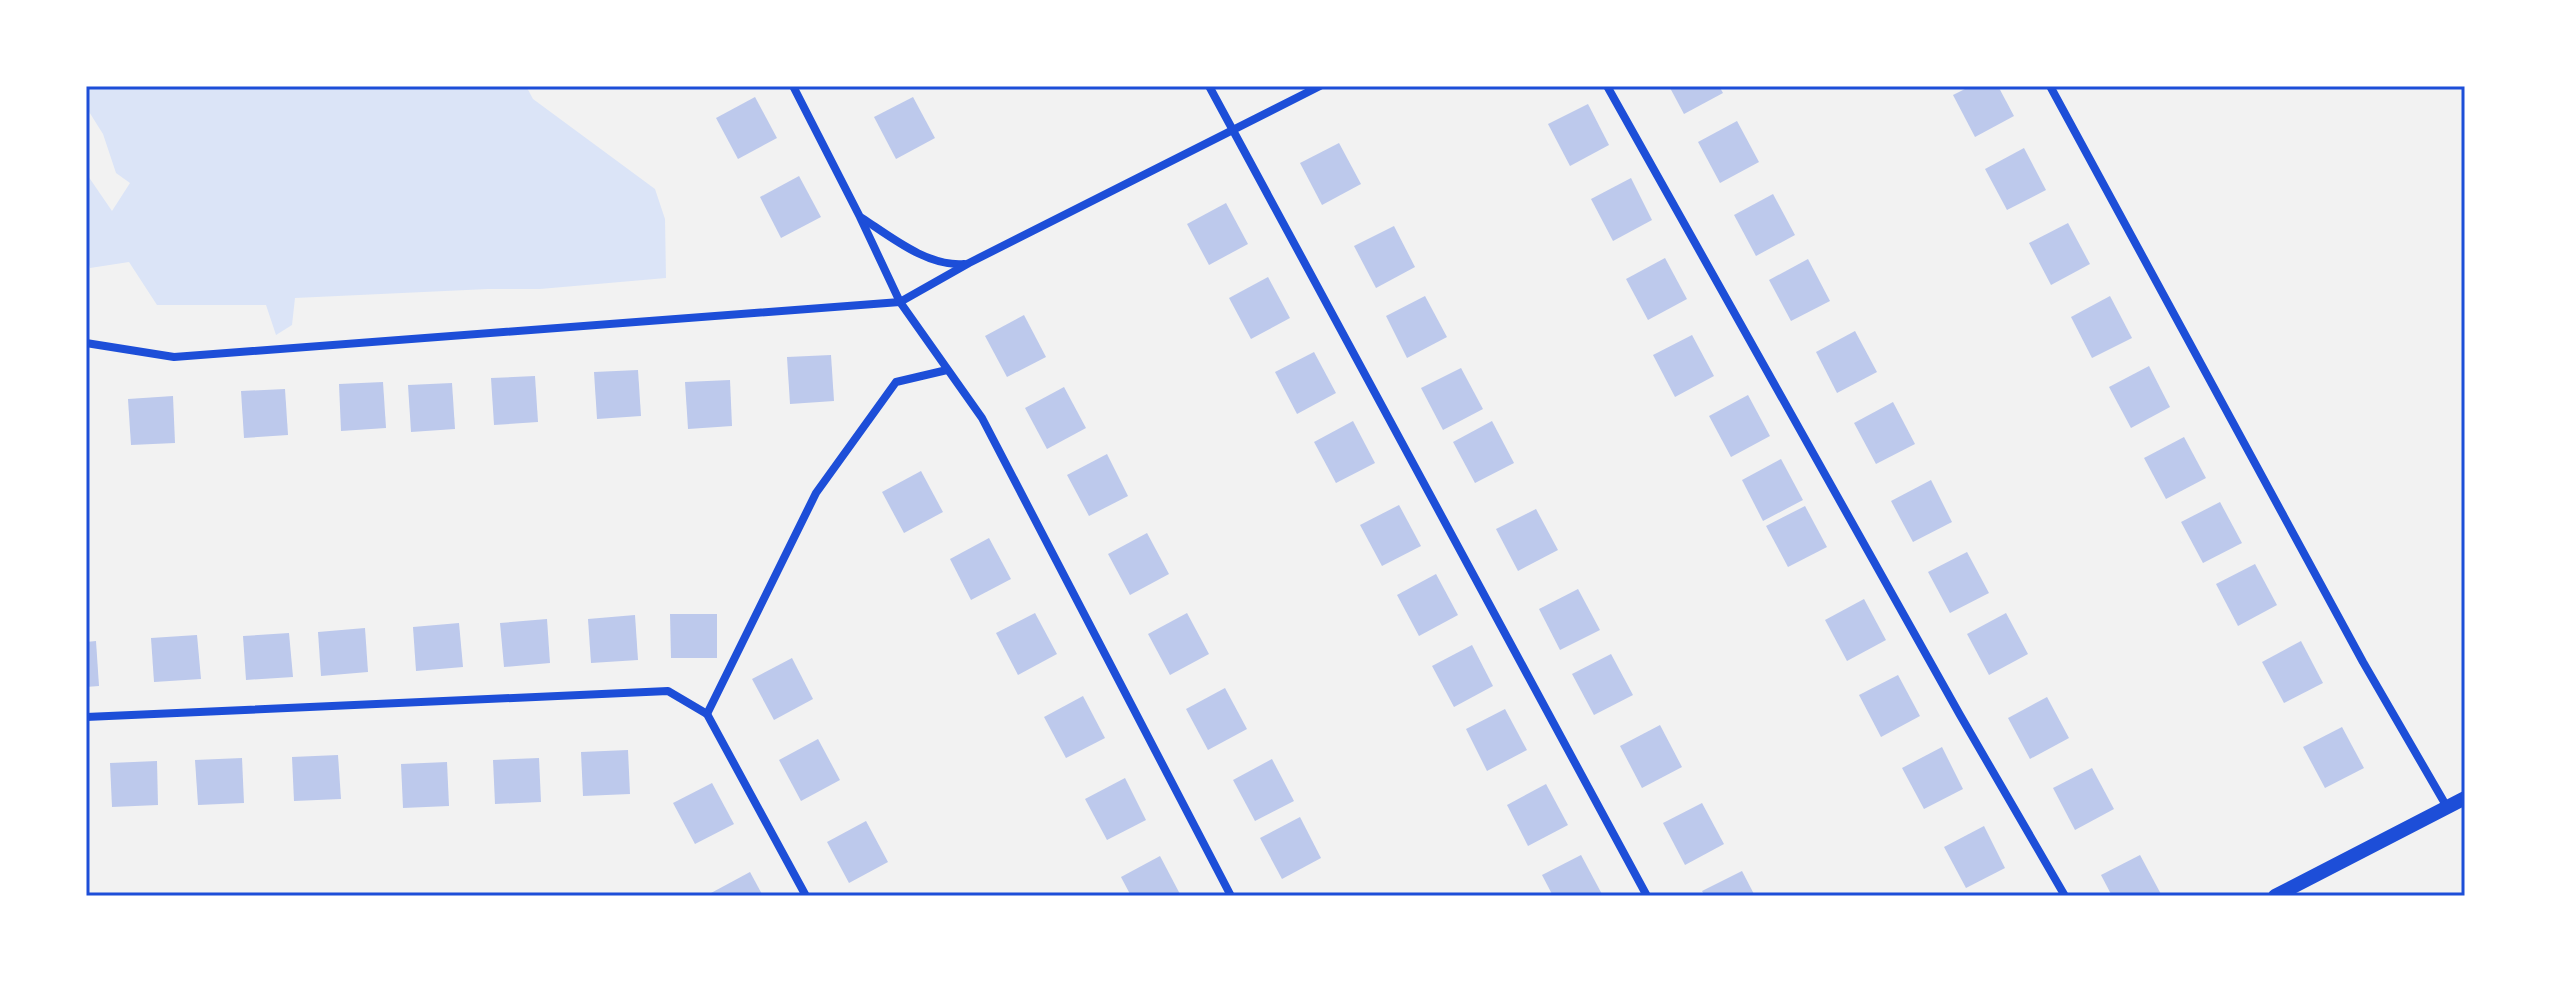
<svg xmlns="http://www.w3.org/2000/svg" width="2551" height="982" font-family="'Exo 2',sans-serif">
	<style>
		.green { fill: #dbe4f7 }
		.building { fill: #bdc9ec }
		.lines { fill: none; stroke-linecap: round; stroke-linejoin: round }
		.minor { stroke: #1d4ed8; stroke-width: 8 }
		.tertiary { stroke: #1d4ed8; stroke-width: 14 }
		.neatline { fill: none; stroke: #1d4ed8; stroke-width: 3 }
	</style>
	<rect width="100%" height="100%" fill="#f2f2f2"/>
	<polygon class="green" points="86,86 526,86 533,99 655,189 665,219 666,278 540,289 488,289 295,298 292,325 276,335 266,305 157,305 129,262 90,268 86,253 86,173 112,211 130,183 116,173 103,134 86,107"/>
	<g class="building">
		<polygon points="1669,86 1719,86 1723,93 1684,114"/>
		<polygon points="1971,86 1998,86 2014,116 1975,137 1953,95"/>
		<polygon points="755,97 777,138 738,159 716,118"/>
		<polygon points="913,97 935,138 896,159 874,117"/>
		<polygon points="1588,104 1609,145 1570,166 1548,124"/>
		<polygon points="1737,121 1759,162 1720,183 1698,142"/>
		<polygon points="1339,143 1361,184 1322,205 1300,163"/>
		<polygon points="2024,148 2046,190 2007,210 1985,169"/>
		<polygon points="799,176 821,217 781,238 760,197"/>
		<polygon points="1631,178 1652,220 1613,241 1591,199"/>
		<polygon points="1773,194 1795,235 1756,256 1734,215"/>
		<polygon points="1226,203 1248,244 1209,265 1187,224"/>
		<polygon points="2068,223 2090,264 2051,285 2029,243"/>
		<polygon points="1394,226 1415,267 1376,288 1354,246"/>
		<polygon points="1665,258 1687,299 1648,320 1626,279"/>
		<polygon points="1808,259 1830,301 1791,321 1769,280"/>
		<polygon points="1268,277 1290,318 1251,339 1229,298"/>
		<polygon points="1425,296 1447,337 1407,358 1386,316"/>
		<polygon points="2110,296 2132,338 2092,358 2071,317"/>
		<polygon points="1024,315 1046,357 1007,377 985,336"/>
		<polygon points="1855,331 1877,372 1837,393 1816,352"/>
		<polygon points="1692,335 1714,376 1675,397 1653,355"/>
		<polygon points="1314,352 1336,393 1297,414 1275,372"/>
		<polygon points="831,355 834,401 790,404 787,357"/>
		<polygon points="2149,366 2170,407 2131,428 2109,387"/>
		<polygon points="1461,368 1483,409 1443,430 1421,388"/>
		<polygon points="638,370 641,416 597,419 594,372"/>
		<polygon points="535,376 538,422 494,425 491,378"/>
		<polygon points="730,380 732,426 688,429 685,382"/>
		<polygon points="383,382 386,428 341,431 339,384"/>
		<polygon points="452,383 455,429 411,432 408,385"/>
		<polygon points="1064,387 1086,428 1047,449 1025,408"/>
		<polygon points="285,389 288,435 244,438 241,391"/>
		<polygon points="1748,395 1770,436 1731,457 1709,416"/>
		<polygon points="173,396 175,443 131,445 128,399"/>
		<polygon points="1893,402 1915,444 1876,464 1854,423"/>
		<polygon points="1353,421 1375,463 1336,483 1314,442"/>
		<polygon points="1492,421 1514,463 1475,483 1453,442"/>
		<polygon points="2184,437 2206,478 2166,499 2144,458"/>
		<polygon points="1107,454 1128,496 1089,516 1067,475"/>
		<polygon points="1781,459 1803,500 1763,521 1742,480"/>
		<polygon points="921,471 943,512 904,533 882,492"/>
		<polygon points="1931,480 1952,522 1913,542 1891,501"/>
		<polygon points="2220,502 2242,543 2203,563 2181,522"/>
		<polygon points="1399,505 1421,546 1382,566 1360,525"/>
		<polygon points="1805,506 1827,547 1788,567 1766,526"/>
		<polygon points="1536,509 1558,550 1518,571 1496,529"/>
		<polygon points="1147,533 1169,574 1130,595 1108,554"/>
		<polygon points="989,538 1011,579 971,600 950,559"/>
		<polygon points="1967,552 1989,593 1950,613 1928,572"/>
		<polygon points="2255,564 2277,605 2238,626 2216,584"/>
		<polygon points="1436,574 1458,615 1419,636 1397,595"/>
		<polygon points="1578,589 1600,630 1560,650 1539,609"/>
		<polygon points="1864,599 1886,640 1847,661 1825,620"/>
		<polygon points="1035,613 1057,654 1018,675 996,633"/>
		<polygon points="1187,613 1209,654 1170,675 1148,634"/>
		<polygon points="2006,613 2028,654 1989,675 1967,634"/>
		<polygon points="670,614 717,614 717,658 671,658"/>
		<polygon points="635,615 638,660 591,663 588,619"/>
		<polygon points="547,619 550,663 504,667 500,623"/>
		<polygon points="459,623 463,667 416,671 413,627"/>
		<polygon points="365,628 368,672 321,676 318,632"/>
		<polygon points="289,633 293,677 246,680 243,636"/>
		<polygon points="197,635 201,679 154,682 151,638"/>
		<polygon points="96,641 99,686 86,687 86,642"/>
		<polygon points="2301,641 2323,683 2284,703 2262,662"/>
		<polygon points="1472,645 1493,686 1454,707 1432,666"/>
		<polygon points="1611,654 1633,695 1594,715 1572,674"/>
		<polygon points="792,658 813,699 774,720 752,679"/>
		<polygon points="1898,675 1920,716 1881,737 1859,695"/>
		<polygon points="1225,688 1247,729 1208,750 1186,709"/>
		<polygon points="1083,696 1105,738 1066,758 1044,717"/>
		<polygon points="2047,697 2069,738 2030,759 2008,718"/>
		<polygon points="1505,709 1527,750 1487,771 1466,729"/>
		<polygon points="1660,725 1682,767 1642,788 1620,746"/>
		<polygon points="2342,727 2364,768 2325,788 2303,747"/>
		<polygon points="818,739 840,780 801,801 779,760"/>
		<polygon points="1942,747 1963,789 1924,809 1902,768"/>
		<polygon points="628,750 630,794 583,796 581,752"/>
		<polygon points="338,755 341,799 294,801 292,757"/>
		<polygon points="242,758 244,803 198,805 195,760"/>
		<polygon points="539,758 541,802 495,804 493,760"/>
		<polygon points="1272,759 1294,801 1255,821 1233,780"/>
		<polygon points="157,761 158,805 112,807 110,763"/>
		<polygon points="447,762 449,806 403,808 401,764"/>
		<polygon points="2092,768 2114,809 2075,830 2053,788"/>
		<polygon points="1125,778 1146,820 1107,840 1085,799"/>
		<polygon points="712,783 734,824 695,844 673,803"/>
		<polygon points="1546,784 1568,825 1528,846 1507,805"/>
		<polygon points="1702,803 1724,844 1685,865 1663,823"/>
		<polygon points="1300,817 1321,858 1282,879 1260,838"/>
		<polygon points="866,821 888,862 849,883 827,842"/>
		<polygon points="1984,826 2005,868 1966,888 1944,847"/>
		<polygon points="1581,855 1603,896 1553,896 1542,875"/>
		<polygon points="2140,855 2162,896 2112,896 2101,875"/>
		<polygon points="1160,856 1181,896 1131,896 1121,877"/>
		<polygon points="1742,871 1755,896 1705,896 1702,891"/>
		<polygon points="750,872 763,896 712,896 711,893"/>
	</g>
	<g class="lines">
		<g class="minor">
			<polyline points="793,86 860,217 900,302 982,418 1231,896"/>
			<polyline points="1209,86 1647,896"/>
			<polyline points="1607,86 1960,715 2065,896"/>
			<polyline points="2050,86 2363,662 2447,807"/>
			<path d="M862,218C891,237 928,267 964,264"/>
			<polyline points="86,343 174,357 900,302 969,263 1320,86"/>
			<polyline points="707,714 816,493 896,382 947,370"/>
			<polyline points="86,717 668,691 707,714 806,896"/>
		</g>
		<polyline class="tertiary" points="2275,896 2465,798"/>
	</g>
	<rect width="2551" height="982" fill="none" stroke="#ffffff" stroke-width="176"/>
	<rect x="88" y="88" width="2375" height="806" class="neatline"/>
</svg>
